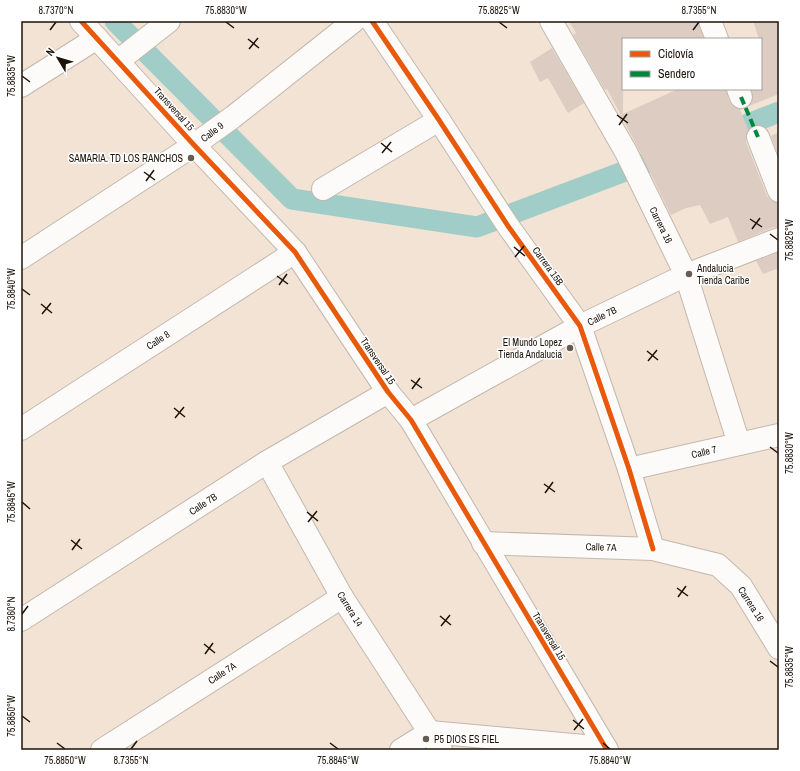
<svg xmlns="http://www.w3.org/2000/svg" width="800" height="771" font-family="'Archivo Narrow',sans-serif">
	<style>
		.lines { fill: none; stroke-linecap: round; stroke-linejoin: round }
		.canal { stroke: #a1cdc8; stroke-width: 21 }
		.building { fill: #ddccc1 }
		.street-casing { stroke: #c3b8ad; stroke-width: 24 }
		.secondary-casing { stroke: #c3b8ad; stroke-width: 24 }
		.street { stroke: #fdfbf9; stroke-width: 22 }
		.secondary { stroke: #fdfbf9; stroke-width: 22 }
		.quiet { stroke: #00873e; stroke-width: 4; stroke-dasharray: 8 4; stroke-linecap: butt }
		.cycleway-casing { stroke: #fff; stroke-width: 8 }
		.cycleway { stroke: #e8590c; stroke-width: 5 }
		.ticks { fill: none; stroke: #1c130a; stroke-width: 1.5 }
		.poi-dot { fill: #675c51; stroke: #fff; stroke-width: 1.5 }
		.labels { text-anchor: middle; dominant-baseline: central; stroke-width: 3; stroke-linejoin: round; paint-order: stroke }
		.street-label { font-size: 10px; fill: #1c130a; stroke: #fff }
		.poi-label { font-size: 10px; fill: #1c130a; stroke: #fff; text-anchor: end }
		.neatline { fill: none; stroke: #1c130a; stroke-width: 1.5 }
		.ticks-label { font-size: 10px; text-anchor: middle; fill: #1c130a }
	</style>
	<rect width="100%" height="100%" fill="#f2e3d5"/>
	<g class="lines">
		<g class="canal">
			<polyline points="115,21 292,199 477,227 673,153"/>
			<polyline points="720,135 779,112"/>
		</g>
	</g>
	<g class="building">
		<polygon points="569,21 698,21 704,39 623,39 623,114 678,89 726,89 729,101 733,106 742,109 740,110 748,129 746,135 746,142 767,196 772,201 779,203 779,227 774,227 738,242 728,217 710,224 700,205 686,208 671,215 637,146 607,89 605,90 573,35 576,33"/>
		<polygon points="753,21 779,21 779,94 749,106 753,99 751,89 761,89 761,39 759,39"/>
		<polygon points="552,48 584,103 568,113 548,78 540,82 530,62"/>
		<polygon points="779,132 779,157 771,136"/>
		<polygon points="779,252 779,268 763,274 756,261"/>
	</g>
	<g class="lines">
		<g class="street-casing">
			<g id="street">
				<polyline points="372,21 439,120 508,226 580,326 629,469 653,549"/>
				<polyline points="551,21 626,152 686,275 739,444"/>
				<polyline points="710,21 717,39"/>
				<polyline points="118,61 169,21"/>
				<polyline points="21,86 97,38"/>
				<polyline points="738,89 741,97"/>
				<polyline points="758,137 779,191"/>
				<polyline points="323,189 439,120"/>
				<polyline points="21,258 194,145 233,117 354,21"/>
				<polyline points="411,420 580,326 686,275 779,239"/>
				<polyline points="21,429 295,252"/>
				<polyline points="267,462 342,597 441,750"/>
				<polyline points="629,469 779,435"/>
				<polyline points="483,543 653,549 718,565 741,586 779,648"/>
				<polyline points="21,620 267,462 388,392"/>
				<polyline points="102,750 342,597"/>
				<polyline points="401,750 430,732 606,748"/>
			</g>
		</g>
		<g class="secondary-casing">
			<polyline id="secondary" points="81,21 194,145 295,252 388,392 411,420 607,750"/>
		</g>
		<use href="#street" class="street"/>
		<use href="#secondary" class="secondary"/>
		<polyline class="quiet" points="741,97 758,137"/>
		<g class="cycleway-casing">
			<g id="cycleway">
				<polyline points="81,21 194,145 295,252 388,392 411,420 607,750"/>
				<polyline points="372,21 439,120 508,226 580,326 629,469 653,549"/>
			</g>
		</g>
		<use href="#cycleway" class="cycleway"/>
	</g>
	<path class="ticks" d="M226,22L234,28M499,22L507,28M50,30L56,22M693,30L699,22M248,39L259,48M249,49L258,38M22,76L30,82M617,115L628,123M619,125L627,114M381,143L392,152M382,153L391,142M144,172L155,180M146,181L154,170M750,219L762,227M752,229L760,218M770,234L778,240M514,247L525,256M515,257L524,246M277,276L288,284M279,285L287,274M22,289L30,295M41,304L52,313M42,314L51,303M647,351L658,360M648,361L657,350M411,380L422,388M412,389L420,378M174,408L185,417M175,418L184,407M770,447L778,453M544,484L555,492M545,493L553,482M22,502L30,509M307,512L318,521M308,522L317,511M71,540L82,549M72,550L80,539M677,588L688,596M678,597L686,586M22,614L28,606M440,616L451,625M441,626L450,615M204,644L215,653M205,654L213,643M770,661L778,667M22,716L30,722M573,720L584,729M574,730L583,719M57,743L65,749M330,743L338,749M603,743L610,749M131,749L137,741"/>
	<g class="poi-dot">
		<circle cx="191" cy="158" r="4"/>
		<circle cx="689" cy="274" r="4"/>
		<circle cx="570" cy="348" r="4"/>
		<circle cx="426" cy="739" r="4"/>
	</g>
	<g class="labels">
		<g class="street-label">
			<text transform="translate(174 109) rotate(48)">Transversal 15</text>
			<text transform="translate(212 132) rotate(-37)">Calle 9</text>
			<text transform="translate(661 225) rotate(64)">Carrera 16</text>
			<text transform="translate(548 266) rotate(54)">Carrera 15B</text>
			<text transform="translate(602 316) rotate(-26)">Calle 7B</text>
			<text transform="translate(158 340) rotate(-33)">Calle 8</text>
			<text transform="translate(378 361) rotate(56)">Transversal 15</text>
			<text transform="translate(704 452) rotate(-13)">Calle 7</text>
			<text transform="translate(203 504) rotate(-33)">Calle 7B</text>
			<text transform="translate(601 547) rotate(2)">Calle 7A</text>
			<text transform="translate(751 604) rotate(57)">Carrera 16</text>
			<text transform="translate(350 609) rotate(58)">Carrera 14</text>
			<text transform="translate(549 636) rotate(59)">Transversal 15</text>
			<text transform="translate(222 673) rotate(-33)">Calle 7A</text>
		</g>
		<g class="poi-label">
			<text x="183" y="158">SAMARIA. TD LOS RANCHOS</text>
			<text x="697" y="268" text-anchor="start">Andalucia<tspan x="697" dy="12">Tienda Caribe</tspan></text>
			<text x="562" y="342">El Mundo Lopez<tspan x="562" dy="12">Tienda Andalucia</tspan></text>
			<text x="434" y="739" text-anchor="start">P5 DIOS ES FIEL</text>
		</g>
	</g>
	<rect width="800" height="771" fill="none" stroke="#ffffff" stroke-width="44"/>
	<rect x="622" y="38" width="140" height="52" fill="#ffffff" stroke="#a4a19d"/>
	<rect x="630" y="51" width="20" height="6" fill="#e8590c" stroke="#a4a19d"/>
	<text x="658" y="58" font-size="12" fill="#1c130a">Ciclovía</text>
	<rect x="630" y="71" width="20" height="6" fill="#00873e" stroke="#a4a19d"/>
	<text x="658" y="78" font-size="12" fill="#1c130a">Sendero</text>
	<g transform="translate(58 58) rotate(308)" stroke="#ffffff" stroke-width="3" paint-order="stroke">
	<path d="M0-3L7 15L0 10L-7 15Z" fill="#1c130a"/>
	<text y="-6" font-size="11" font-weight="bold" text-anchor="middle" fill="#1c130a">N</text>
	</g>
	<rect x="22" y="22" width="756" height="727" class="neatline"/>
	<g class="ticks-label">
		<text x="56" y="14">8.7370°N</text>
		<text x="226" y="14">75.8830°W</text>
		<text x="499" y="14">75.8825°W</text>
		<text x="699" y="14">8.7355°N</text>
		<text transform="translate(11 76) rotate(-90)" y="4">75.8835°W</text>
		<text transform="translate(789 240) rotate(-90)" y="4">75.8825°W</text>
		<text transform="translate(11 289) rotate(-90)" y="4">75.8840°W</text>
		<text transform="translate(789 453) rotate(-90)" y="4">75.8830°W</text>
		<text transform="translate(11 502) rotate(-90)" y="4">75.8845°W</text>
		<text transform="translate(11 614) rotate(-90)" y="4">8.7360°N</text>
		<text transform="translate(789 667) rotate(-90)" y="4">75.8835°W</text>
		<text transform="translate(11 716) rotate(-90)" y="4">75.8850°W</text>
		<text x="65" y="764">75.8850°W</text>
		<text x="131" y="764">8.7355°N</text>
		<text x="338" y="764">75.8845°W</text>
		<text x="610" y="764">75.8840°W</text>
	</g>
</svg>
